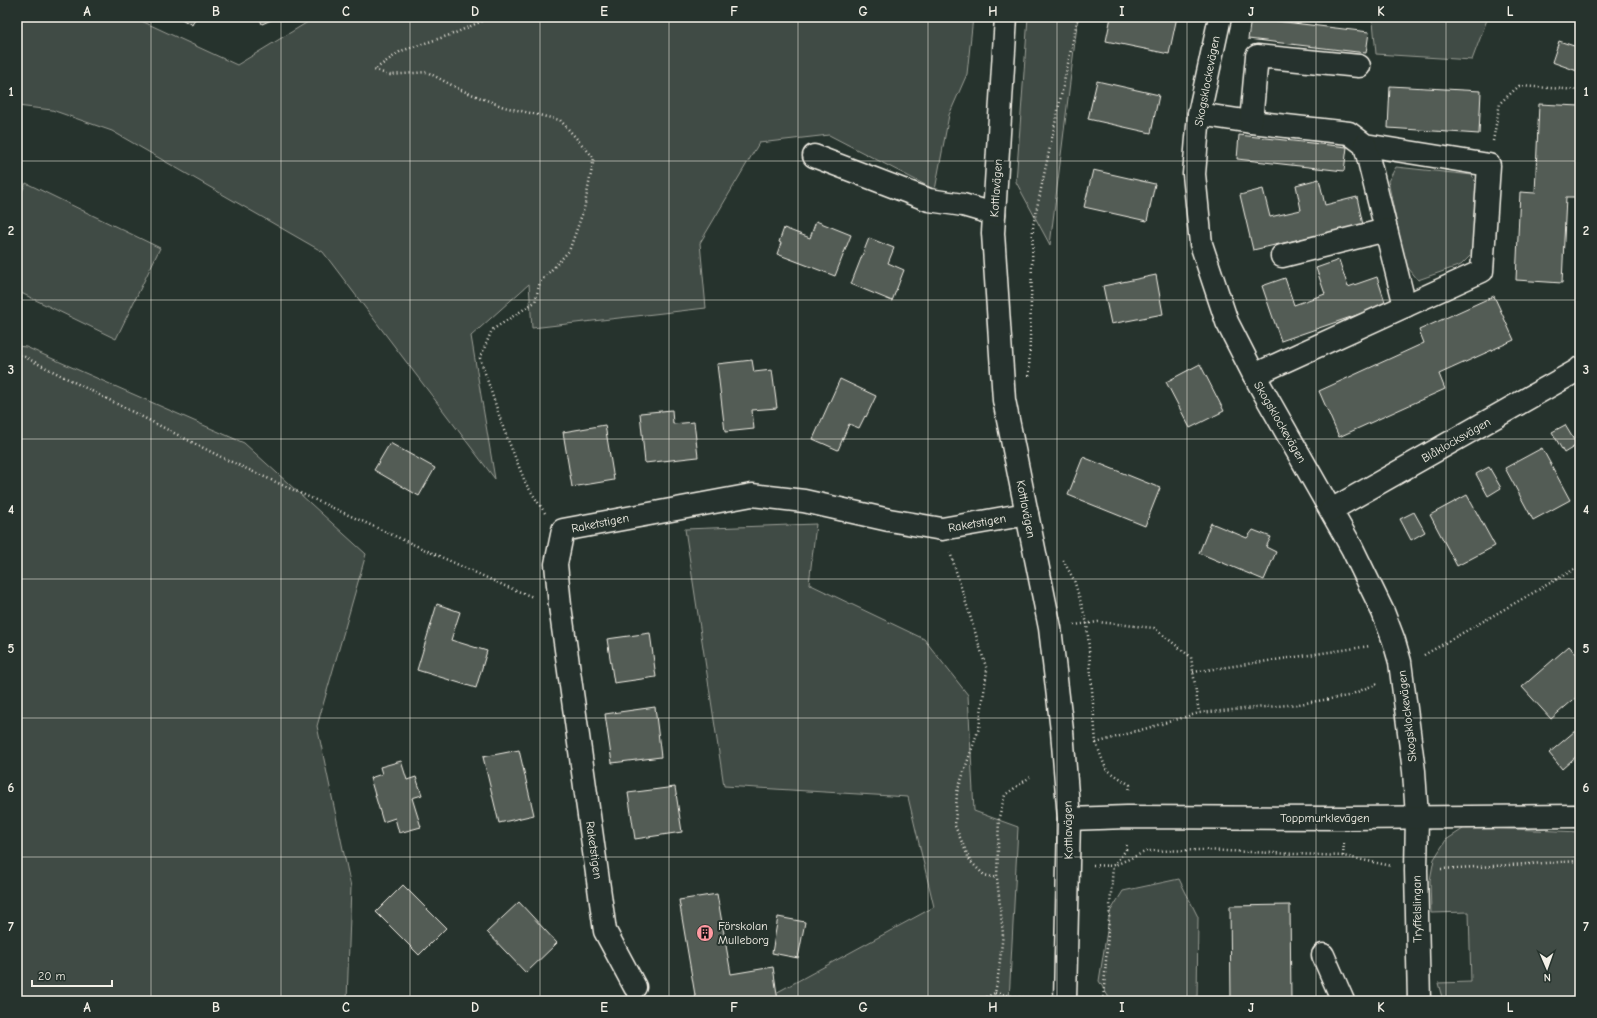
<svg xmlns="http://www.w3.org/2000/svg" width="1597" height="1018" font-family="'Comic Neue',sans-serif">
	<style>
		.green { fill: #414b45; stroke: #9a9e96 }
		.building { fill: #525c55; stroke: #f4f1e8 }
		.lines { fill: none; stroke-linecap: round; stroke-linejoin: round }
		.minor-casing { stroke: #f4f1e8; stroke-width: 25 }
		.path { stroke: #f4f1e8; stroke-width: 2.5; stroke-dasharray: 1 3; stroke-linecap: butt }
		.minor { stroke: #26332d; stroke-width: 22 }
		.grid { fill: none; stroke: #f4f1e8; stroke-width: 1; stroke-opacity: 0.55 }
		.labels { text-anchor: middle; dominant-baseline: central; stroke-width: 4; stroke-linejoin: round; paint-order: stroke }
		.street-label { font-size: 12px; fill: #f4f1e8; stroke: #26332d }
		.poi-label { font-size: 12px; fill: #f4f1e8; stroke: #26332d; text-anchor: start }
		.neatline { fill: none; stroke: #f4f1e8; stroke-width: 1.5 }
		.grid-label { font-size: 13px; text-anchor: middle; font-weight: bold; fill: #f4f1e8 }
	</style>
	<rect width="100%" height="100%" fill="#26332d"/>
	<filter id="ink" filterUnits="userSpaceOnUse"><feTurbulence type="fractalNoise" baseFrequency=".025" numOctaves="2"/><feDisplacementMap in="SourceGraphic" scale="8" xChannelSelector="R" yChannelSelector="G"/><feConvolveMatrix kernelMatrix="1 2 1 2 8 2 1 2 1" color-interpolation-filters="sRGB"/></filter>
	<g filter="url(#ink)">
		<g class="green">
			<polygon points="17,17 133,17 237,65 316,17 973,17 967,74 949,115 935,190 829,135 759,143 700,243 706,308 532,328 529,284 471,336 495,479 323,252 112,131 52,110 17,106"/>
			<polygon points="1028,17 1078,17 1050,245 1016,182"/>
			<polygon points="1354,17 1488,17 1472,60 1376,54 1373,21"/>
			<polygon points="1396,167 1472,175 1478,188 1472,254 1461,265 1418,280 1405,264 1388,181"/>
			<polygon points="26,183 160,248 116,339 17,291 17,202"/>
			<polygon points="17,346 26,347 244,443 366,554 317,726 351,887 347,1001 17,1001"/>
			<polygon points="816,524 809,584 924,639 968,695 974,811 1018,827 1009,1001 761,1001 934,907 908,797 724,786 685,529"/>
			<polygon points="1466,827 1580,832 1580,1001 1443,1001 1438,983 1471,982 1469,912 1431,913 1430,880 1434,859 1446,840"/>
			<polygon points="1179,879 1198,917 1197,1001 1174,1001 1162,997 1159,1001 1111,1001 1099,981 1110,912 1123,891"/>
		</g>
		<g class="building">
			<polygon points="178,17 196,17 192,25"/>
			<polygon points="259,17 278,17 262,24"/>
			<polygon points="1111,17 1177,17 1169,54 1106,41"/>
			<polygon points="1251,18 1369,32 1366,53 1248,39"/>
			<polygon points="1559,41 1580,48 1580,72 1552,62"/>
			<polygon points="1097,81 1159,95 1151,133 1088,119"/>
			<polygon points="1390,86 1481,91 1479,134 1388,128"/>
			<polygon points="1539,104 1580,106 1580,197 1566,197 1562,283 1516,280 1520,192 1535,193"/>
			<polygon points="1239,135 1347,147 1344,171 1237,159"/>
			<polygon points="1093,170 1155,184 1147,221 1084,207"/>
			<polygon points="1319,179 1325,205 1357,197 1363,225 1253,250 1240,195 1263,189 1270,217 1301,210 1296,185"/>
			<polygon points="816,221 851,235 835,276 777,254 781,243 779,242 784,228 810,238"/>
			<polygon points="869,238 894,248 888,263 904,270 892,301 851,284"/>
			<polygon points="1339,260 1348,287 1377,277 1386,305 1281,341 1262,286 1285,278 1294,305 1325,294 1316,268"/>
			<polygon points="1156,275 1163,314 1111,324 1103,286"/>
			<polygon points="1494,296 1514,340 1439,374 1445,389 1339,437 1319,391 1424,343 1419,330"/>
			<polygon points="752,360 754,372 772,370 777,408 752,410 754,429 725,432 717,364"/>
			<polygon points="1200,364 1224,411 1190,428 1166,382"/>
			<polygon points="840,379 876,396 866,417 865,416 859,428 849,424 838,450 813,439"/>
			<polygon points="672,410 673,424 694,422 698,457 645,463 640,413"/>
			<polygon points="605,425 614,480 572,487 563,432"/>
			<polygon points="1565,425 1577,445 1564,453 1552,432"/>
			<polygon points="390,443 435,468 419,496 374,470"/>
			<polygon points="1542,448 1570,500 1533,520 1505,468"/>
			<polygon points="1083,457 1160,488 1145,526 1068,495"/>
			<polygon points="1489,467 1501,488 1488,496 1476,474"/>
			<polygon points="1467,495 1495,546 1457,566 1430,515"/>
			<polygon points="1414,512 1425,532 1411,540 1400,519"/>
			<polygon points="1211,523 1247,538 1253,530 1271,537 1266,547 1276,552 1264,580 1199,553"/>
			<polygon points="437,604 460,612 451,640 487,651 476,688 417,670"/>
			<polygon points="650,633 656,677 614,683 607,639"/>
			<polygon points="1569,646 1580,658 1580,694 1551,719 1522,687"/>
			<polygon points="655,707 661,757 612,763 605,714"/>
			<polygon points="1575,731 1580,737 1580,753 1562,769 1549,753"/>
			<polygon points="519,750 534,815 499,823 483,757"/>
			<polygon points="401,761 407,780 416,777 422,795 412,798 421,827 399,833 395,818 383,822 370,778 382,774 380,767"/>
			<polygon points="675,787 682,832 635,839 628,793"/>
			<polygon points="403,885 446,928 419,955 376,912"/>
			<polygon points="717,894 731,974 773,967 778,1001 696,1001 679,900"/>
			<polygon points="519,902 557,943 526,973 487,932"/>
			<polygon points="1290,905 1291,1001 1231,1001 1230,906"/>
			<polygon points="778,917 805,922 798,958 772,953"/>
		</g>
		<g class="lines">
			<g class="minor-casing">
				<g id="minor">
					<polyline points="1006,17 993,233 1004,400 1050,628 1062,731 1069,819 1065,1001"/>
					<polyline points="1220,17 1199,114 1194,174 1201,244 1227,322 1254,375 1352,548 1383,612 1394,641 1400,662 1414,771 1417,817 1416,870 1419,1001"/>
					<polyline points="1199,114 1251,122 1349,133 1365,145 1489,165 1482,271 1254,375"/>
					<polyline points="1251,122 1257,56 1359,66"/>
					<polyline points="1365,145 1405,306"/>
					<polyline points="814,156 929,200 963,205 994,214"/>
					<polyline points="1282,256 1386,230"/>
					<polyline points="1331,510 1578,370 1580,368"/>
					<polyline points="1069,819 1127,817 1347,818 1580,816"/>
					<polyline points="1323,955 1343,1001"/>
					<polyline points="635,987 605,931 560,606 556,564 563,530 752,495 804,501 889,520 942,529 1027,514"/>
				</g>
			</g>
			<g class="path">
				<polyline points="483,17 482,21 453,34 401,51 374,70 390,75 427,72 461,90 504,107 560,120 594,158 584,209 569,251 540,282 535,302 492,330 480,358 504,430 526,484 545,513"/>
				<polyline points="1493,141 1500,103 1519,86 1580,90"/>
				<polyline points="17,353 225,459 505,586 533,597"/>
				<polyline points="1029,376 1033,226 1078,17"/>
				<polyline points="950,552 987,670 979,728 957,792 955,826 970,861 984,875 997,878"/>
				<polyline points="1063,560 1074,580 1087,623 1096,743 1106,769 1130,785 1129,792"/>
				<polyline points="1074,625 1098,622 1154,628 1191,657 1199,713"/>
				<polyline points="1424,655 1580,566"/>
				<polyline points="1193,672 1370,646"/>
				<polyline points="1096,743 1199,713 1299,704 1348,696 1378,683"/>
				<polyline points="1343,856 1344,842"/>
				<polyline points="1093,865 1113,866 1147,851 1203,850 1343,856 1392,866"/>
				<polyline points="1441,869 1580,861"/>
				<polyline points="995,993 1039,1001"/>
				<polyline points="979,1001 995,993 998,977 1003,934 997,878 999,817 1005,795 1030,777"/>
				<polyline points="1103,1001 1113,866 1126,850 1127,843"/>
			</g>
			<use href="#minor" class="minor"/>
		</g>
	</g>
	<path class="grid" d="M151,17V1001M281,17V1001M410,17V1001M540,17V1001M669,17V1001M798,17V1001M928,17V1001M1057,17V1001M1187,17V1001M1316,17V1001M1446,17V1001M17,161H1580M17,300H1580M17,439H1580M17,579H1580M17,718H1580M17,857H1580"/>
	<defs>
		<g id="building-disc" transform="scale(0.9)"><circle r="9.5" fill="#ff9aa2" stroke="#26332d"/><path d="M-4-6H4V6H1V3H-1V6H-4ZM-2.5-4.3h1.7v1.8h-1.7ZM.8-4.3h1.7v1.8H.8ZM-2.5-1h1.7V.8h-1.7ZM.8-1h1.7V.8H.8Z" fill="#111"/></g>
	</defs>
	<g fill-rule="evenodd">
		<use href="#building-disc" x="705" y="933"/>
	</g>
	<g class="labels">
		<g class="street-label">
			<text transform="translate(1207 81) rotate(-79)">Skogsklockevägen</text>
			<text transform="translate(996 188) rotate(-86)">Kottlavägen</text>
			<text transform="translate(1280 422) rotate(60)">Skogsklockevägen</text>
			<text transform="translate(1456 440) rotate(-30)">Blåklocksvägen</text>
			<text transform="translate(1026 509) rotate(79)">Kottlavägen</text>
			<text transform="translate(600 523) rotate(-11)">Raketstigen</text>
			<text transform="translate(977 523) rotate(-10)">Raketstigen</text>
			<text transform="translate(1407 716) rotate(-97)">Skogsklockevägen</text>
			<text x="1325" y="818">Toppmurklevägen</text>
			<text transform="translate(1068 830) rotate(-91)">Kottlavägen</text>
			<text transform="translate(594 850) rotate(82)">Raketstigen</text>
			<text transform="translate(1417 909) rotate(-91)">Tryffelslingan</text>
		</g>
		<g class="poi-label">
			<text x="718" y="926">Förskolan<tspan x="718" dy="14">Mulleborg</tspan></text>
		</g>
	</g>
	<rect width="1597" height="1018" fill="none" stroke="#26332d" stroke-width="44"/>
	<g transform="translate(1547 968) rotate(178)" stroke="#26332d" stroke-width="3" paint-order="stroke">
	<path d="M0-3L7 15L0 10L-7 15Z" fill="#f4f1e8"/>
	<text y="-6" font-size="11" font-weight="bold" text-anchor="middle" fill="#f4f1e8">N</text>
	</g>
	<path d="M32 980v6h80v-6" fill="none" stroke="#f4f1e8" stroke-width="2"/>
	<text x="38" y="980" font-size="12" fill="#f4f1e8" stroke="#26332d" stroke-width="3" paint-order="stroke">20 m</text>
	<rect x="22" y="22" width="1553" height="974" class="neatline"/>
	<g class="grid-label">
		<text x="87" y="16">A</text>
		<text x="216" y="16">B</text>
		<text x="346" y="16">C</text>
		<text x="475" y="16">D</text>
		<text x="604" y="16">E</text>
		<text x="734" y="16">F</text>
		<text x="863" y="16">G</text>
		<text x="993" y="16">H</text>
		<text x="1122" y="16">I</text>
		<text x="1251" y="16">J</text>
		<text x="1381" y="16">K</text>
		<text x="1510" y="16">L</text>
		<text x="11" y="96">1</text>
		<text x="1586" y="96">1</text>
		<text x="11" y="235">2</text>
		<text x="1586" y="235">2</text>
		<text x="11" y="374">3</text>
		<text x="1586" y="374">3</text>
		<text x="11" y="514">4</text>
		<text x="1586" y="514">4</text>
		<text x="11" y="653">5</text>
		<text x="1586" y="653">5</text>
		<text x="11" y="792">6</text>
		<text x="1586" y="792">6</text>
		<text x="11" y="931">7</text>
		<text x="1586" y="931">7</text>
		<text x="87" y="1012">A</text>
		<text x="216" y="1012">B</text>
		<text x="346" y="1012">C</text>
		<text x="475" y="1012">D</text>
		<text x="604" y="1012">E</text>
		<text x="734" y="1012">F</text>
		<text x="863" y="1012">G</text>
		<text x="993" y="1012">H</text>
		<text x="1122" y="1012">I</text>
		<text x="1251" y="1012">J</text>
		<text x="1381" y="1012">K</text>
		<text x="1510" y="1012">L</text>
	</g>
</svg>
